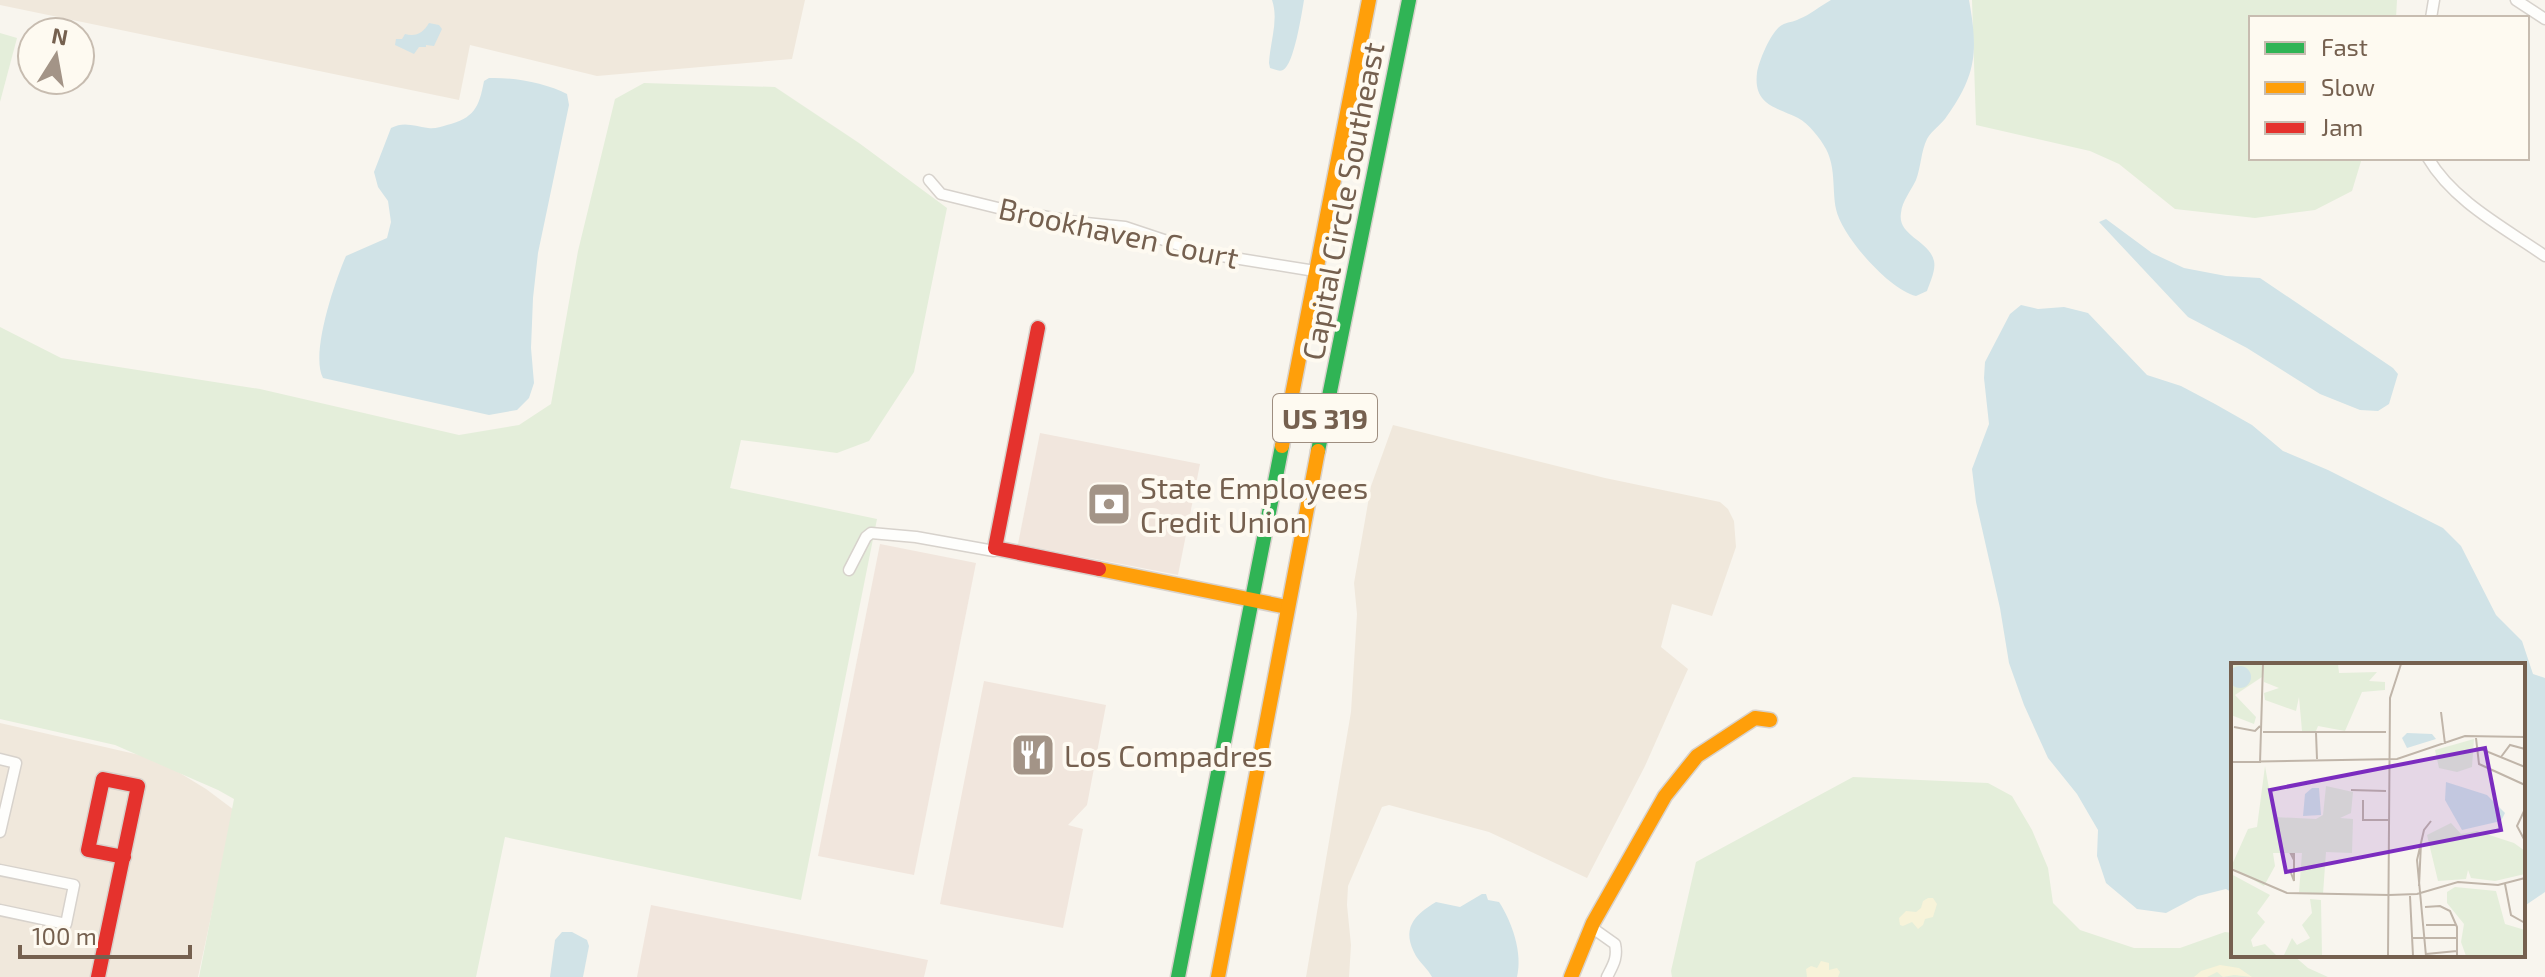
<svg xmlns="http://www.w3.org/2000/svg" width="2545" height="977" font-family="'Exo 2',sans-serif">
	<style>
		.residential { fill: #f0e8dc }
		.commercial { fill: #f1e6dd }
		.green { fill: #e4eeda }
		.sand { fill: #f7f3d9 }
		.water { fill: #d1e3e7 }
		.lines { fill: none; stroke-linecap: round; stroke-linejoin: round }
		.street-casing { stroke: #d7d2cc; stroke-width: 13 }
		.fast-casing { stroke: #d8d2cc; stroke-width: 17 }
		.slow-casing { stroke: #d8d2cc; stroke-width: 17 }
		.jam-casing { stroke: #d8d2cc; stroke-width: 17 }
		.street { stroke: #fefefc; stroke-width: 10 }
		.fast { stroke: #30b455; stroke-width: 14 }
		.slow { stroke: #ff9f0a; stroke-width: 14 }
		.jam { stroke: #e5322d; stroke-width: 14 }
		.labels { text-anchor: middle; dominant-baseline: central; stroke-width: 8; stroke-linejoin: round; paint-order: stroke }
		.shield { fill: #fefaf1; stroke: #9e8e80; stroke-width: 2 }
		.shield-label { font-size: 28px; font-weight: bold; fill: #75604f }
		.street-label { font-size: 30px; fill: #75604f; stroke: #fefaf1 }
		.poi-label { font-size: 30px; fill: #75604f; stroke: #fefaf1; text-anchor: start }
		.inset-road { fill: none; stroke: #c0b5a9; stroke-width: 2 }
		.view { fill: #7b2cbf; fill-opacity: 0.15; stroke: #7b2cbf; stroke-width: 4 }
		.inset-edge { fill: none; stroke: #75604f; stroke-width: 4 }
	</style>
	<rect width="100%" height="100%" fill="#f8f5ee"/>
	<g class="residential">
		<polygon points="0,0 805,0 792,59 597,76 470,45 459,100 0,5"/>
		<polygon points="1393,425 1605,478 1720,502 1728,509 1734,521 1736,547 1712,616 1672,604 1661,647 1688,669 1645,766 1587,878 1489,832 1389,805 1382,807 1348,886 1347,905 1351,945 1349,977 1306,977 1351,712 1357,614 1354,583 1371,486"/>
		<polygon points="0,723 157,759 206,789 234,810 198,977 0,977"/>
	</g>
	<g class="commercial">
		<polygon points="1040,433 1200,464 1178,575 1018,544"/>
		<polygon points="880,544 976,563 914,875 818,856"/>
		<polygon points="984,681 1106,705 1087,805 1068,825 1083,829 1063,928 940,904"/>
		<polygon points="651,905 928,960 924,977 637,977"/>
	</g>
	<g class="green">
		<polygon points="1972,0 2397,0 2396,18 2251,18 2251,158 2362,158 2352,191 2315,210 2255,218 2175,209 2119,164 2090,151 1976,125"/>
		<polygon points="0,33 17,38 0,102"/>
		<polygon points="644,83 775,87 859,143 947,208 914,372 869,441 837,453 741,440 730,488 877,519 801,900 505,837 476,977 199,977 234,799 218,790 115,745 0,719 0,327 61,358 260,389 459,435 519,425 551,404 578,251 615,99"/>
		<polygon points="1853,777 1988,783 2012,796 2032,830 2048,868 2053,903 2080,930 2134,948 2180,948 2225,932 2233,933 2233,955 2293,955 2308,968 2328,977 1672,977 1671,971 1696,862"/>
	</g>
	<g class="sand">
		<polygon points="1928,898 1933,898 1937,904 1933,917 1925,919 1923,925 1918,929 1912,922 1903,926 1900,925 1899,918 1906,911 1916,912 1921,908 1923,901"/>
		<polygon points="1821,961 1829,963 1829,970 1837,968 1840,972 1838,977 1807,977 1806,969 1811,966 1817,968"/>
		<polygon points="2220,965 2239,968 2252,977 2234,975 2223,977 2217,972 2207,977 2194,977 2201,971"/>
	</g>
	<g class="water">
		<path d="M1272,0H1304C1302,12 1294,65 1283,70C1279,72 1274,69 1270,68L1269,63C1270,42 1279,20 1272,0Z"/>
		<path d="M1831,0H1969C1978,50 1977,74 1947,116C1942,124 1932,130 1927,139C1921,151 1921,167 1916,180C1911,191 1902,201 1901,213C1897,236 1929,240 1934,261C1936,270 1930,282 1927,291L1916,296C1889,290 1841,235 1836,209C1832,189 1836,168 1826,149C1820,138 1809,124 1798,118C1777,107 1753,106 1757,73C1759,61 1771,31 1782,25C1787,22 1794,22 1799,19C1810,15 1820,6 1831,0Z"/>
		<path d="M429,23L439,25L442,29L434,46L426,45V47H419L414,54L395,45L396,39H402L405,34C416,37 423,33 429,23Z"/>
		<path d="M489,78C513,77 546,83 567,94L569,105L538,253L533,298L531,348L534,383L529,398L517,410L489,415L323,378C310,354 335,281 346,256L387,238L391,222L388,201L378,187L374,172L391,128C404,121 414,126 428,128C435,129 440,127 447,125C474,118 479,108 484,81Z"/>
		<polygon points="2106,219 2152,253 2184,268 2226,276 2260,278 2393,368 2398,374 2389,404 2378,411 2360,410 2320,394 2247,348 2188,317 2099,222"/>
		<polygon points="2021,305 2038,309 2064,307 2088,313 2147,375 2181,386 2215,404 2252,425 2283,451 2328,470 2443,528 2461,546 2496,615 2522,641 2533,674 2545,678 2545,892 2523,907 2523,665 2233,665 2233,893 2226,889 2198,896 2166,913 2137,909 2106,883 2097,856 2098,830 2077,794 2048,758 2024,705 2009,663 2000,608 1976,502 1972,469 1989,424 1984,378 1985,362 2010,314"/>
		<path d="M1482,894H1486L1488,900L1499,902C1512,922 1523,953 1517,977H1432C1428,969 1421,964 1416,956C1401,929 1413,916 1436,902L1460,907Z"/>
		<polygon points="562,932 572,932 587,940 589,946 583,977 550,977 555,940"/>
	</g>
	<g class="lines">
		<g class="street-casing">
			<g id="street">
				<polyline points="2516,0 2545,19"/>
				<polyline points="2431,18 2434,0"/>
				<path d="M2428,158C2454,202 2505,228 2545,256"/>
				<polyline points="929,180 941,194 998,208 1076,222 1125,227 1203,253 1315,271"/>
				<polyline points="849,570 866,537 871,533 916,537 994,551"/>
				<polyline points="0,759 16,763 0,832"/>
				<polyline points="0,870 74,885 66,924 0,910"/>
				<path d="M1591,927L1615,944C1618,958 1613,965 1607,977"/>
			</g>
		</g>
		<g class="fast-casing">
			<g id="fast">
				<polyline points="1318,451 1409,0"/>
				<polyline points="1178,977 1282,446"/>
			</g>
		</g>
		<g class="slow-casing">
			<g id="slow">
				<polyline points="1282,446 1369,0"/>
				<polyline points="1099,569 1287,607"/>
				<polyline points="1218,977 1318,451"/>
				<polyline points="1571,977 1593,923 1665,796 1697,756 1755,718 1770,720"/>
			</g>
		</g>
		<g class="jam-casing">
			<g id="jam">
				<polyline points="1038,328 995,548 1099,569"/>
				<polyline points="98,977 138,786 103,779 88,850 124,857"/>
			</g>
		</g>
		<use href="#street" class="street"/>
		<use href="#fast" class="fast"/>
		<use href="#slow" class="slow"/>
		<use href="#jam" class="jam"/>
	</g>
	<defs>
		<g id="bank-square" transform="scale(2.3)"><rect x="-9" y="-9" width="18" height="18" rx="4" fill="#a39487" stroke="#fefaf1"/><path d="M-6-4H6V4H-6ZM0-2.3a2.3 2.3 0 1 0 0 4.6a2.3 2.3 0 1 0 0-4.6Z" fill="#fff"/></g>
		<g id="restaurant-square" transform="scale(2.3)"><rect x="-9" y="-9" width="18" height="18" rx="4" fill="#a39487" stroke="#fefaf1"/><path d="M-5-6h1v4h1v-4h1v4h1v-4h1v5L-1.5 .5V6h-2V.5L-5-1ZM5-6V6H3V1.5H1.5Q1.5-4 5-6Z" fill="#fff"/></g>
	</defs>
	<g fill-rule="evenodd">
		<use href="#bank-square" x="1109" y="504"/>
		<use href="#restaurant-square" x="1033" y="755"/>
	</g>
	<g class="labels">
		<rect class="shield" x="1273" y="394" width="104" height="48" rx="6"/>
		<g class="shield-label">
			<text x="1325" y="418">US 319</text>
		</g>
		<g class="street-label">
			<text transform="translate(1342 201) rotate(-79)">Capital Circle Southeast</text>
			<text transform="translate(1119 232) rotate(12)">Brookhaven Court</text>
		</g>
		<g class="poi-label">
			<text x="1140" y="487">State Employees<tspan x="1140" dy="34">Credit Union</tspan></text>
			<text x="1064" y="755">Los Compadres</text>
		</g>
	</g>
	<g transform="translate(2231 663)">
		<rect width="294" height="294" fill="#f8f5ee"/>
		<path d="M0,1H31V14L4,32L25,54L23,61L0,52ZM33,1H107L108,10L146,9L138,18L154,19V27L131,29L114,68L87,63L85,68H71L68,34L65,48L34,37L33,30L48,25L33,19ZM243,76L241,104L226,109L208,105L204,87ZM34,103L43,154L85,156L92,152L95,123L122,129L120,150L109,155L122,156L121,190L95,189L92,231L68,229L71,190H42L44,203L33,223L0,204L17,166L26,164ZM220,160L230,171L246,168L283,180L294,188V211L264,218L240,215L237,207L235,216L207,218L196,172ZM0,211L39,232L26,250L34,259L20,277L22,284L34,281L45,292H53L61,275L66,282L79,275L71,262L81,250L79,236L90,237L91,293H0ZM224,224L265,228L274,261L294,267V293H235L230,279L233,261L216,240V229Z" fill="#e4eeda"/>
		<path d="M-2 14a11 11 0 1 1 22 0a11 11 0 1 1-22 0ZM176,70L201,71L205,76L176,85L171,75ZM215,119L256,132L274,150L270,158L231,167L214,137ZM81,125H88L90,152L72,153L74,131Z" fill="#d1e3e7"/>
		<path class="inset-road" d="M210,49L214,81M3,64L24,68L29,63M32,69H155M85,70L86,96M245,75L248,101L294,122M245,84L294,104M270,94L279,82L294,86M0,99L166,96L234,73L294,74M29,100L32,1M120,127L155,128M132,137V157H158M294,146L286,163L294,178M0,206L56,230L158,232M60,210L63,218V191H60L63,197M274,221L280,252L294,260M188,223L190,180M158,232L186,231L227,219L267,222L294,215M179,233L182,293M194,244L209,243L219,248L226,264V293M195,262H225M182,275H226M195,291L226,288M157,293L159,35L170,1M195,293L186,197L193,167L200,158"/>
		<path class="view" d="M254,85L270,167L55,209L39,127Z"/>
		<rect width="294" height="294" class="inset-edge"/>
	</g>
	<rect x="2249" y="16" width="280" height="144" fill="#fefaf1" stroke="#c7bcb0" stroke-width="2"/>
	<rect x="2265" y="42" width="40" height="12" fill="#30b455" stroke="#c7bcb0" stroke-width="2"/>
	<text x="2321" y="56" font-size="24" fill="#75604f">Fast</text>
	<rect x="2265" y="82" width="40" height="12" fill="#ff9f0a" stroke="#c7bcb0" stroke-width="2"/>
	<text x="2321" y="96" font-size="24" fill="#75604f">Slow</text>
	<rect x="2265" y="122" width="40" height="12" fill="#e5322d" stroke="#c7bcb0" stroke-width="2"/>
	<text x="2321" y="136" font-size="24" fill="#75604f">Jam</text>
	<g transform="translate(56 56) rotate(11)"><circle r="38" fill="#fefaf1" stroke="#c7bcb0" stroke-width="2"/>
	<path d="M0-6L14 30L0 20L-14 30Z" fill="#a39487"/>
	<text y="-12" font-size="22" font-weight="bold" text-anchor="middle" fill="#75604f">N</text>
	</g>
	<path d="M20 945v12h170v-12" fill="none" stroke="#75604f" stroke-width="4"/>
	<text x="32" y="945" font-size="24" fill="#75604f" stroke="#fefaf1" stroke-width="6" paint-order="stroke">100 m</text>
</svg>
